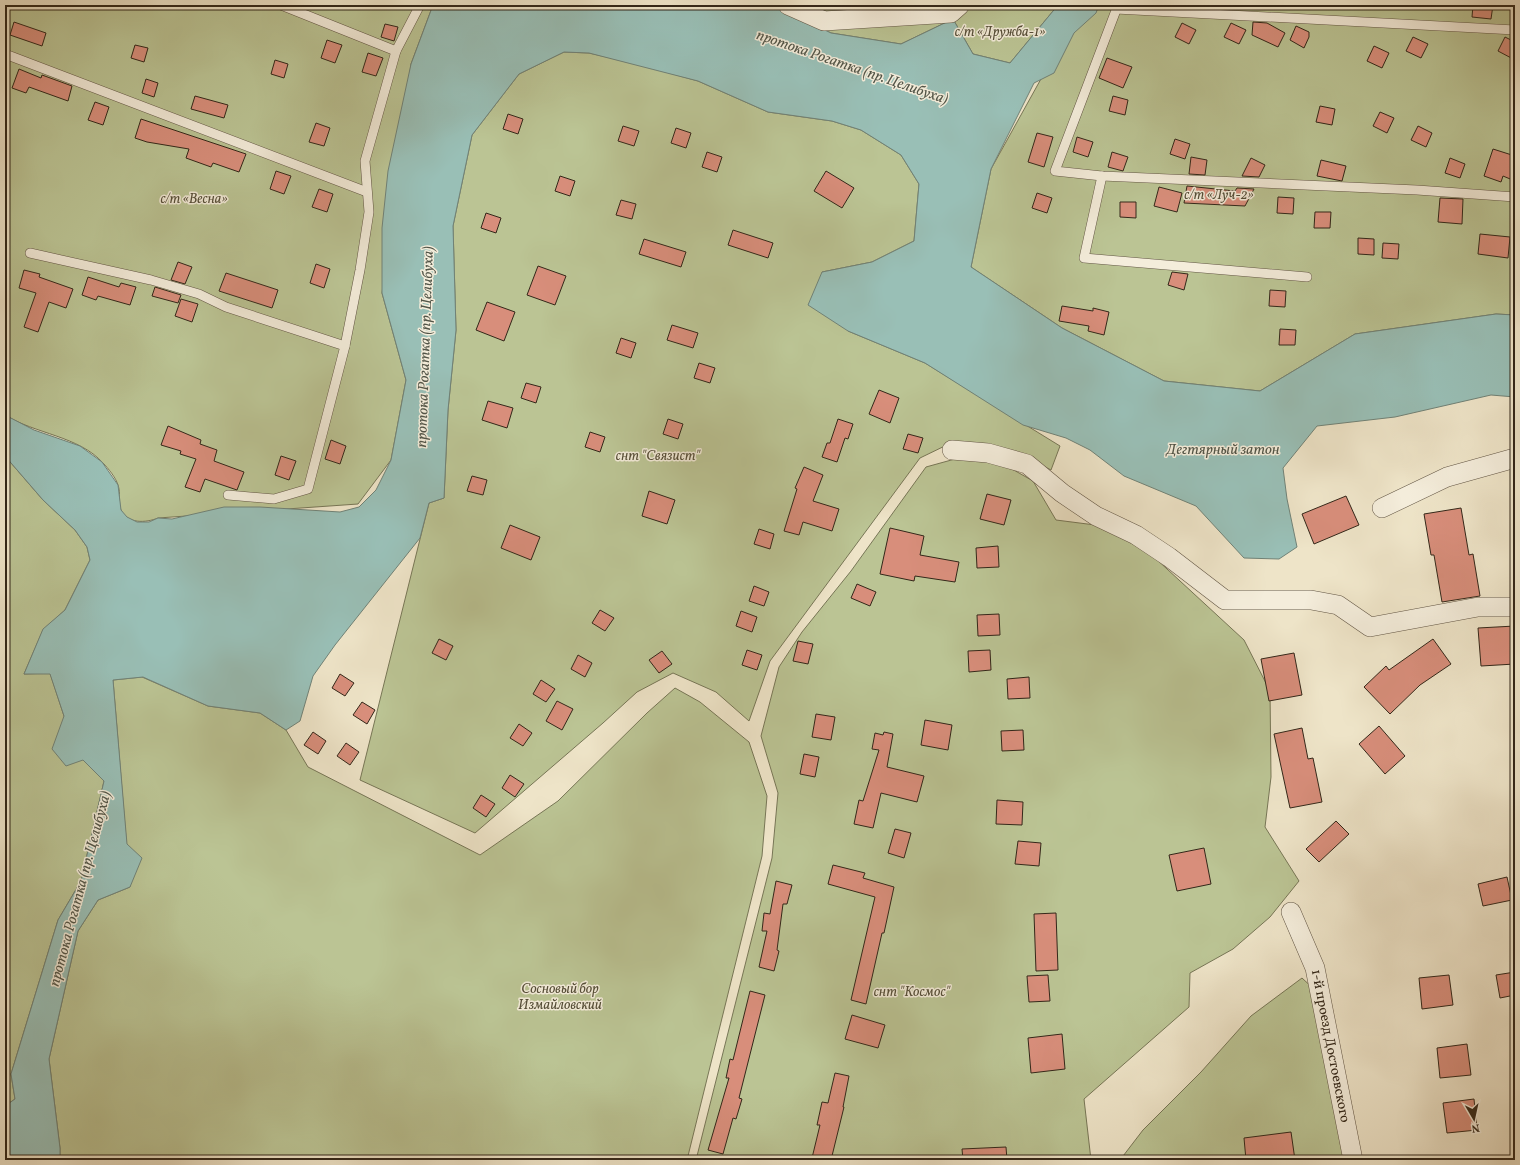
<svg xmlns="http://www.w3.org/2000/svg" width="1520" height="1165" font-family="Vollkorn,serif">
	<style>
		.green { fill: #bbc494; stroke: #777656 }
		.water { fill: #99bfb6; stroke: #708277 }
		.building { fill: #d88e7b; stroke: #332719 }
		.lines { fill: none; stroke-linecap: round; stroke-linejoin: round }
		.lane-casing { stroke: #625645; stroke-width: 10 }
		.street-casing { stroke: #625645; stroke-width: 20 }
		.lane { stroke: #f4eddb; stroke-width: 9 }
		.street { stroke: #f4eddb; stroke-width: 19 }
		.labels { text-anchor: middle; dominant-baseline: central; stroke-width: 3; stroke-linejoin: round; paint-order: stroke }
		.park-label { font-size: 14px; font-style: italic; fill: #554e38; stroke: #f4eddb }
		.street-label { font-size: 14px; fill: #332719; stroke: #f4eddb }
		.water-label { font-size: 15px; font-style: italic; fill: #525548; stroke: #f4eddb }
	</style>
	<rect width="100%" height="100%" fill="#eee4c8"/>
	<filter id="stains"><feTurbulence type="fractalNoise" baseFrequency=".005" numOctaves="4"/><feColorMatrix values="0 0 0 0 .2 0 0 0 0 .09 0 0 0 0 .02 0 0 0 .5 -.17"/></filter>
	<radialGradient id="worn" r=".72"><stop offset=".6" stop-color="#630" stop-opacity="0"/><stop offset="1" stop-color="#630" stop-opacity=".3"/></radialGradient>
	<g class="green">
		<path d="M5,5H433L411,64L382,293L406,380L391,460L358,504L158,518C146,523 127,524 121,510C118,503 121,493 118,485C116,478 108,468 103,463C79,436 35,434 5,415Z"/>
		<polygon points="773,5 1058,5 1010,63 973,54 953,19 901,44 831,33"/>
		<polygon points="1082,5 1515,5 1515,315 1496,314 1355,334 1260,391 1164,381 1062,328 971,267 991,169"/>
		<polygon points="564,52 589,53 637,64 698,81 768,112 832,121 861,130 901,155 919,184 914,241 872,262 822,272 848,331 925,363 1060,446 1051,470 1018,453 953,442 920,458 770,661 749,721 716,692 673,673 637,692 603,723 475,833 360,780 429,503 444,498 448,410 456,330 453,226 472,135 519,74"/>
		<polygon points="5,456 43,500 75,530 87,547 90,560 65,610 43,630 24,674 50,673 64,716 83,760 104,781 81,881 58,920 11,1074 15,1099 5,1106"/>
		<polygon points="975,457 1005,465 1033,481 1056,520 1103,526 1154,557 1244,640 1270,691 1271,777 1265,827 1299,881 1270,917 1233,949 1190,973 1189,1007 1084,1099 1091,1160 696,1160 772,858 778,793 761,736 779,667 802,632 851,571 926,467 955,459"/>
		<polygon points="142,677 208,706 260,713 286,730 308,767 480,855 558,801 647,713 675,688 700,702 749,742 767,796 762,856 687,1160 60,1160 60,1148 49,1059 78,931 98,900 130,887 113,680"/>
		<polygon points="1302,978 1316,991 1347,1160 1120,1160 1143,1130 1201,1072 1251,1016"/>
	</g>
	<polygon class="water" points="433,5 773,5 831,33 901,44 953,19 973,54 1010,63 1058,5 1099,5 1096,13 1074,33 1054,73 1034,83 991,169 971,267 1062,328 1164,381 1260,391 1355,334 1496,314 1515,315 1515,397 1491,395 1395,417 1317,426 1283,468 1287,499 1297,547 1279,559 1244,558 1196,506 1124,476 1090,450 1066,438 1023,425 925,363 848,331 808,305 822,272 872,262 914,241 919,184 901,155 861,130 832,121 768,112 698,81 589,53 564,52 519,74 472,135 453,226 456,330 448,410 444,498 429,503 420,538 335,645 313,676 300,721 286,730 260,713 208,706 143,677 113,680 127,844 142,858 130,887 98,900 78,931 49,1059 60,1148 60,1160 5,1160 5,1106 15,1099 11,1074 58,920 81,881 104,781 83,760 66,766 52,749 64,716 50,674 24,674 43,629 65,610 90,560 87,547 75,530 43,500 5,456 5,415 34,430 80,446 102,462 118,485 121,510 127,517 137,522 149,522 158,518 172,519 224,507 260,507 340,512 359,507 376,490 391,460 406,380 382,293 382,228 388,171 411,64"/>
	<g class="building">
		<polygon points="1473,5 1493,5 1491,19 1472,17"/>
		<polygon points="14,22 46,33 42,46 10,35"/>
		<polygon points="1253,22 1267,23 1285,33 1278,47 1252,35"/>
		<polygon points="1182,23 1196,30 1189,44 1175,37"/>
		<polygon points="1231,23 1246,30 1239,44 1224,37"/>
		<polygon points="385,24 398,27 394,41 381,37"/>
		<polygon points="1296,26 1309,32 1309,37 1304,48 1290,40"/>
		<polygon points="1413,37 1428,44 1421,58 1406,51"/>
		<polygon points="1505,37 1515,42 1515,60 1498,51"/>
		<polygon points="327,40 342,45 335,63 321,58"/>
		<polygon points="135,45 148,48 144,62 131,58"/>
		<polygon points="1374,46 1389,53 1382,68 1367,61"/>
		<polygon points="368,53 383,58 376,76 362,72"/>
		<polygon points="1107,58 1132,67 1123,88 1099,78"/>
		<polygon points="275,60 288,64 284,78 271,74"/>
		<polygon points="19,69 41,78 42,75 72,86 68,101 29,87 26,93 12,88"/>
		<polygon points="146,79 158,83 154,97 142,93"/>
		<polygon points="195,96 228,105 224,118 191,109"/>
		<polygon points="1113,96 1128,100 1125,115 1109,111"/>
		<polygon points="95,102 109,107 103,125 88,120"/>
		<polygon points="1320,106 1335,109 1332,125 1316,122"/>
		<polygon points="1380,112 1394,118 1387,133 1373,126"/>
		<polygon points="508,114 523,119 518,134 503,129"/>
		<polygon points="141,119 246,154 239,172 213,163 211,167 186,158 189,149 147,142 135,138"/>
		<polygon points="316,123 330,128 324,146 309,142"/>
		<polygon points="623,126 639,131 634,146 618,141"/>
		<polygon points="1418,126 1432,133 1426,147 1411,140"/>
		<polygon points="676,128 691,133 686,148 671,143"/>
		<polygon points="1037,133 1053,137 1044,167 1028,162"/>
		<polygon points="1077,137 1093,142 1088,157 1073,152"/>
		<polygon points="1175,139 1190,144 1185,159 1170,154"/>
		<polygon points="1493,149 1515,156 1515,181 1503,176 1501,182 1484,176"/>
		<polygon points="707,152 722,157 717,172 702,167"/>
		<polygon points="1112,152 1128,157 1123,171 1108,167"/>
		<polygon points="1191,157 1207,160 1205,175 1189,174"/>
		<polygon points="1251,158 1265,165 1259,177 1242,176"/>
		<polygon points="1450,158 1465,164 1460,178 1445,173"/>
		<polygon points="1321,160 1346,166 1342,181 1317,176"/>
		<polygon points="276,171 291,176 284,194 270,189"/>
		<polygon points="826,171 854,188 842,208 814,191"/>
		<polygon points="560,176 575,181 570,196 555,191"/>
		<polygon points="1187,186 1235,191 1237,188 1254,189 1245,206 1184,203"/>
		<polygon points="1159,187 1182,193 1177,212 1154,206"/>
		<polygon points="319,189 333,194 327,212 312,207"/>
		<polygon points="1037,193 1052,198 1047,213 1032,208"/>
		<polygon points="1278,197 1294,198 1293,214 1277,213"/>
		<polygon points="1440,198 1463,199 1462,224 1438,222"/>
		<polygon points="621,200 636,204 632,219 616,215"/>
		<polygon points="1120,202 1136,202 1136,218 1120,217"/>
		<polygon points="1315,212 1331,212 1330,228 1314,228"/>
		<polygon points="486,213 501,218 496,233 481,228"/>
		<polygon points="733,230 773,243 768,258 728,245"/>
		<polygon points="1480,234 1510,237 1508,258 1478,254"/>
		<polygon points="1358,238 1374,239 1374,255 1358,254"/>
		<polygon points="644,239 686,252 681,267 639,254"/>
		<polygon points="1383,243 1399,244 1398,259 1382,258"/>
		<polygon points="178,262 192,267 185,284 171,280"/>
		<polygon points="316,264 330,269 324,288 310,283"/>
		<polygon points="538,266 566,276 555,305 527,295"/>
		<polygon points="24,270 40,274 39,277 73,289 66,308 49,302 38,332 24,327 36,293 19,288"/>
		<polygon points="1172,272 1188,274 1184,290 1168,285"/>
		<polygon points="226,273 278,290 272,308 219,291"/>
		<polygon points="88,277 119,287 121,283 136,287 130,305 98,296 96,300 82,295"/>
		<polygon points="155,287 181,295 178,303 152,296"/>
		<polygon points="1270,290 1286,291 1285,307 1269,306"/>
		<polygon points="181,299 198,304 192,322 175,316"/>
		<polygon points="487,302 515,312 504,341 476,330"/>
		<polygon points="1062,306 1093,311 1093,308 1109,312 1104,335 1088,331 1089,326 1059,321"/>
		<polygon points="672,325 698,333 693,348 667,340"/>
		<polygon points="1280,329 1296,330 1295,345 1279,345"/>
		<polygon points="621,338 636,343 631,358 616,353"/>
		<polygon points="699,363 715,368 710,383 694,378"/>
		<polygon points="526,383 541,387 536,403 521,398"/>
		<polygon points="879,390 899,398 890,423 869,414"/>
		<polygon points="488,401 513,408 507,428 482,420"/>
		<polygon points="668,419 683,424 678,439 663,434"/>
		<polygon points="838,419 853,424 848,439 845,438 837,462 822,457 827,443 830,443"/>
		<polygon points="168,426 201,440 200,444 217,450 214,461 244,472 237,490 205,479 200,492 185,487 196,459 180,454 181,451 161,445"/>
		<polygon points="590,432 605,437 600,452 585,447"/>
		<polygon points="908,434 923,438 918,453 903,449"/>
		<polygon points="331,440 346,446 340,464 325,459"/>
		<polygon points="281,456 296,461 289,480 275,475"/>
		<polygon points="804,467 823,475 813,501 839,509 832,531 803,522 799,535 784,531 797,489 795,488"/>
		<polygon points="472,476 487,480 483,495 467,491"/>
		<polygon points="649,491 675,500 667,524 642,516"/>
		<polygon points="987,494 1011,500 1004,525 980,519"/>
		<polygon points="1346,496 1359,525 1314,544 1302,514"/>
		<polygon points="1461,508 1469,555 1473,554 1480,596 1442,602 1434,555 1431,555 1424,514"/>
		<polygon points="510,525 540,537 531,560 501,548"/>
		<polygon points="890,528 924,536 920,555 959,562 955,582 915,576 914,581 880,574"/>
		<polygon points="759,529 774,534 770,549 754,544"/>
		<polygon points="998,546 999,567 977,568 976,548"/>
		<polygon points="857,584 876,592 870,606 851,598"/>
		<polygon points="754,586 769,592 764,606 749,601"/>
		<polygon points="600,610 614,618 605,631 592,623"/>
		<polygon points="741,611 757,617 752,632 736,626"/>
		<polygon points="999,614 1000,635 978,636 977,615"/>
		<polygon points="1515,626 1515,664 1481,666 1478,628"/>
		<polygon points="439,639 453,646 446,660 432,653"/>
		<polygon points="1433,639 1451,664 1420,685 1390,714 1364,687 1386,666 1389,670"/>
		<polygon points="798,641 813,644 808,664 793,661"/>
		<polygon points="747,650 762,655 757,670 742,665"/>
		<polygon points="990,650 991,670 969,672 968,651"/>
		<polygon points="662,651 672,664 659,673 649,660"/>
		<polygon points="1294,653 1302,695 1269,701 1261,659"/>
		<polygon points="578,655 592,663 585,677 571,669"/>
		<polygon points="340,674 354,683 345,696 332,688"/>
		<polygon points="1029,677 1030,698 1008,699 1007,679"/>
		<polygon points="541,680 555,689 546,702 533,694"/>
		<polygon points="557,701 573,709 562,730 546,721"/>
		<polygon points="362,702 375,710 367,724 353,715"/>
		<polygon points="816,714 835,717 831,740 812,737"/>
		<polygon points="925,720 952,725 948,750 921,745"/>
		<polygon points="519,724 532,733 523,746 510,738"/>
		<polygon points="1379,726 1405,756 1385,774 1359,744"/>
		<polygon points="1302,728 1308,759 1313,758 1322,802 1290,808 1274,734"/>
		<polygon points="1023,730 1024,750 1002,751 1001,731"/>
		<polygon points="313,732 326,741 318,754 304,745"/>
		<polygon points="884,732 893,734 887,767 924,776 917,802 881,793 873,828 854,824 859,800 863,801 879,750 872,749 875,733 883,735"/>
		<polygon points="346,743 359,752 350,765 337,756"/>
		<polygon points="804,754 819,757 815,777 800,774"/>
		<polygon points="510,775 524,784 515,797 502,788"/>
		<polygon points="481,795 495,804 486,817 473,808"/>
		<polygon points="997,800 1023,802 1022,825 996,824"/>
		<polygon points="1336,821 1349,834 1319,862 1306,849"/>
		<polygon points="895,829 911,833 904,858 888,853"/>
		<polygon points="1018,841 1041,843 1039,866 1015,864"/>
		<polygon points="1204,848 1211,884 1177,891 1169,855"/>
		<polygon points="833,865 865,873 863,878 894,887 884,933 882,933 866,1004 851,1000 875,897 828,884"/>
		<polygon points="1507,877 1512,900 1483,906 1478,884"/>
		<polygon points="776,881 792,885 787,904 783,904 777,950 779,951 774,971 759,967 767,931 762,931 764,913 770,914"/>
		<polygon points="1056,913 1058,970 1036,971 1034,914"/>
		<polygon points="1515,972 1515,995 1500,998 1496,975"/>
		<polygon points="1048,975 1050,1001 1029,1002 1027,976"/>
		<polygon points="1449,975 1453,1005 1422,1009 1419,978"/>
		<polygon points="750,991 765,995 739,1098 742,1099 736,1119 733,1118 723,1154 708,1150 729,1078 726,1078 730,1059 733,1060"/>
		<polygon points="852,1015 885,1025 878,1048 845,1039"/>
		<polygon points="1062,1034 1065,1069 1031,1073 1028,1038"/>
		<polygon points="1467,1044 1471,1075 1440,1078 1437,1048"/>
		<polygon points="835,1073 849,1076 843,1107 844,1107 831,1160 820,1160 812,1158 820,1125 817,1125 822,1102 828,1103"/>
		<polygon points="1474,1099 1477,1130 1447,1133 1443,1103"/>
		<polygon points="1291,1132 1295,1160 1246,1160 1244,1138"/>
		<polygon points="1006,1147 1007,1160 963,1160 962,1149"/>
	</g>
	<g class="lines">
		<g class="lane-casing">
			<g id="lane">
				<polyline points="281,5 396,51"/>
				<polyline points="1118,5 1055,171 1102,176 1417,190 1515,197"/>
				<polyline points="1116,9 1515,30"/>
				<polyline points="5,54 367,192"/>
				<polyline points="1102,176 1084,258 1307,277"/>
				<polyline points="30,253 151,280 199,294 226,307 345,346"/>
				<polyline points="228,495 274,499 308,489 345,346 360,270 369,212 365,161 396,51 420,5"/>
			</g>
		</g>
		<g class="street-casing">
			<g id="street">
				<polyline points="788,5 824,21 951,13 960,5"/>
				<polyline points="952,450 988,453 1027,464 1062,493 1096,516 1136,535 1169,557 1225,600 1311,600 1338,605 1370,627 1478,607 1515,607"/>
				<polyline points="1382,508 1447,477 1515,458"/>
				<polyline points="1291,912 1315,968 1353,1160"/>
			</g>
		</g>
		<use href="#lane" class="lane"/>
		<use href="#street" class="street"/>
	</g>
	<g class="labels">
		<g class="park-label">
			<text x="1000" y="32">с/т «Дружба-1»</text>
			<text x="1219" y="195">с/т «Луч-2»</text>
			<text x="194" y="199">с/т «Весна»</text>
			<text x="658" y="456">снт "Связист"</text>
			<text x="560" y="989">Сосновый бор<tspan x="560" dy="16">Измайловский</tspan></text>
			<text x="912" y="992">снт "Космос"</text>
		</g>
		<g class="street-label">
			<text transform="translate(1330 1046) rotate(79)">1-й проезд Достоевского</text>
		</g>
		<g class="water-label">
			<text transform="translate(852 68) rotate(19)">протока Рогатка (пр. Целибуха)</text>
			<text transform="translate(426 347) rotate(-88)">протока Рогатка (пр. Целибуха)</text>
			<text x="1223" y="450">Дегтярный затон</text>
			<text transform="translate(81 889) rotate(-75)">протока Рогатка (пр. Целибуха)</text>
		</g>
	</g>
	<rect width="1520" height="1165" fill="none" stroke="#eee4c8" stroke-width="20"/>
	<rect x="6" y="6" width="1508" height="1153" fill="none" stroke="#332719" stroke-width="2"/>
	<rect x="10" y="10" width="1500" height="1145" fill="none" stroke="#332719"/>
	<g transform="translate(1474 1119) rotate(171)" stroke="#f4eddb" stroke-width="3" paint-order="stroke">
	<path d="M0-3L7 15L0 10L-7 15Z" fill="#332719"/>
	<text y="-6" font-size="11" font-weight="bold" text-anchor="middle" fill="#332719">N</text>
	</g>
	<rect width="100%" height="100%" filter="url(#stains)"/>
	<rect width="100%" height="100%" fill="url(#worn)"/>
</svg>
